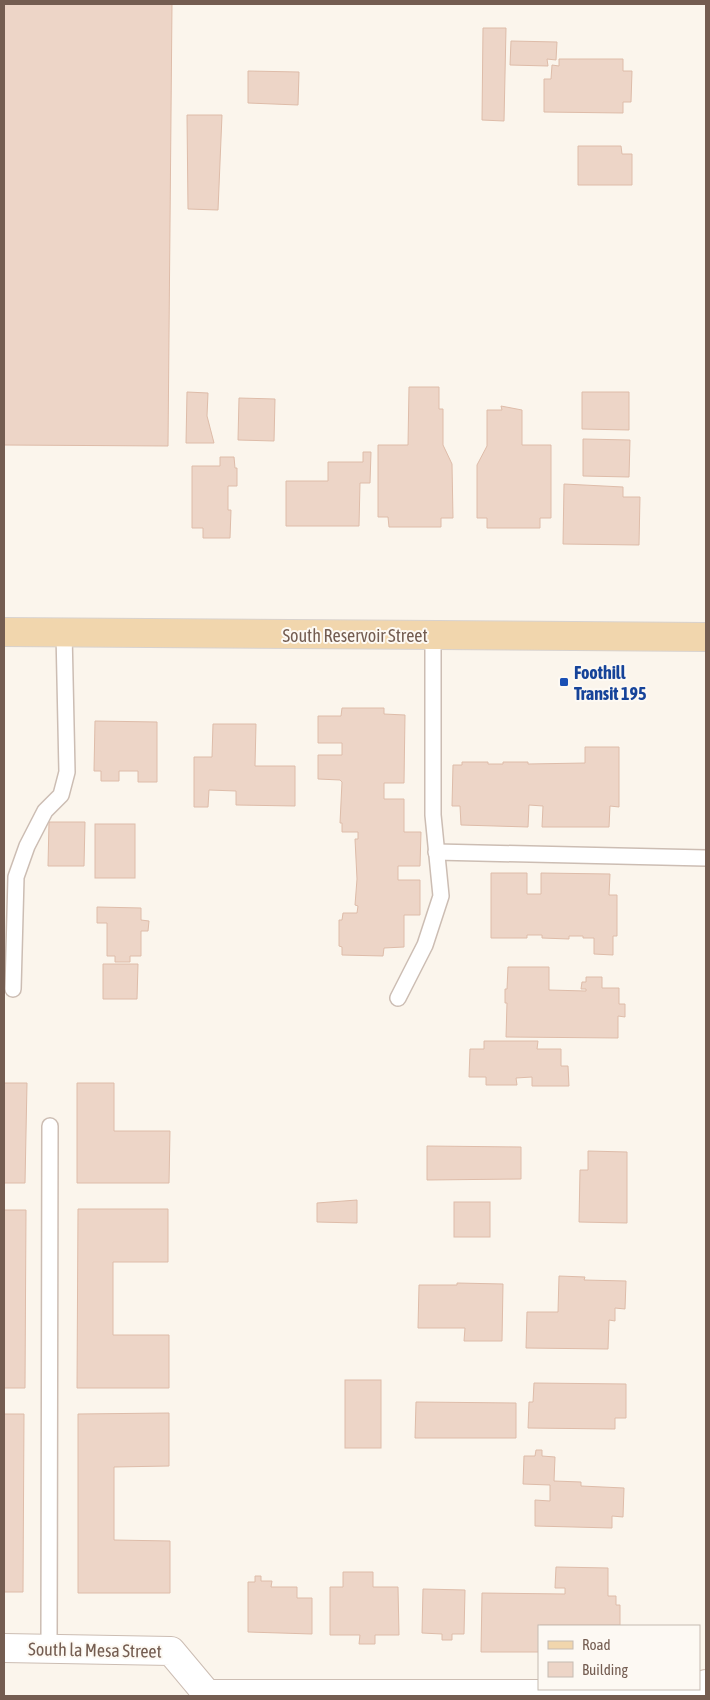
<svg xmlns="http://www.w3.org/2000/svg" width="710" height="1700" font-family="'Asap Condensed',sans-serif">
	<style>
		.building { fill: #edd5c7; stroke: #debca9 }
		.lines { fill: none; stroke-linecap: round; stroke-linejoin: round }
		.lane-casing { stroke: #ccbdb3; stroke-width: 18 }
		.street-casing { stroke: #ccbdb3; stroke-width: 30 }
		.secondary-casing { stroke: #d1bfb3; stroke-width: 30 }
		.primary-casing { stroke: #d8d2ce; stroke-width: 30 }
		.lane { stroke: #fff; stroke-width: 15 }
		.street { stroke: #fff; stroke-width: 28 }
		.secondary { stroke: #fff; stroke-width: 28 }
		.primary { stroke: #f1d6ad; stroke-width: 28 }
		.transit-dot { fill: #1a4fb4; stroke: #fdf9f3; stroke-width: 2 }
		.labels { text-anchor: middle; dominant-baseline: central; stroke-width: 4; stroke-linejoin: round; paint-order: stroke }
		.street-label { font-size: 18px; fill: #745d51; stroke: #fdf9f3 }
		.transit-label { font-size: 18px; font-weight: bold; fill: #164399; stroke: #fdf9f3; text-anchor: start }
	</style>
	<rect width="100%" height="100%" fill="#fbf5ec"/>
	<g class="building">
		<polygon points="4,4 172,4 168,446 4,445"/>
		<polygon points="483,28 506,28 504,121 482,120"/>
		<polygon points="511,41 557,42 556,60 547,59 548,66 510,65"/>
		<polygon points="559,59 623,59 623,71 632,71 631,102 623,102 623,113 544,112 544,79 551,79 552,65 559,66"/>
		<polygon points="248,71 299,72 298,105 248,103"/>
		<polygon points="187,115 222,115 218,210 188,209"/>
		<polygon points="578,146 621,146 622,154 632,154 632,185 578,185"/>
		<polygon points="409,387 439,387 439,409 443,409 443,445 452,464 453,518 441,518 441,527 389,527 388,517 378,517 378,445 408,445"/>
		<polygon points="187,392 208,393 207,416 214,443 186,443"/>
		<polygon points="582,392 629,392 629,430 582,429"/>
		<polygon points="239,398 275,399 274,441 238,440"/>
		<polygon points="501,406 522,410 522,445 551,445 551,518 540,518 540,528 487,528 487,518 477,518 477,465 487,446 487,410 502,410"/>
		<polygon points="583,439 630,440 629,477 583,476"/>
		<polygon points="363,452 371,452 370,483 360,483 359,526 286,526 286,481 328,481 328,462 363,462"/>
		<polygon points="220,457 234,457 235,468 237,468 237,486 228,486 228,510 231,510 230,538 203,538 203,528 192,528 192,466 220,466"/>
		<polygon points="564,484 623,487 623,497 640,497 639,545 563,544"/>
		<polygon points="342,708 384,708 384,714 405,715 404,783 384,783 384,799 404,799 404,832 421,832 420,866 398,866 398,880 420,880 420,915 404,915 404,947 384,948 383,956 342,955 342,947 339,946 339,920 342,920 343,913 357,913 358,906 355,905 357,879 355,839 358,839 358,832 342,832 342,823 340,823 342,782 340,780 318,779 318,755 342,755 342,743 318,743 318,716 341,716"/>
		<polygon points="95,721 157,722 157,782 138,782 138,771 119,771 119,781 101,781 101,771 94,771"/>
		<polygon points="213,724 256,724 255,766 295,766 295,806 236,805 236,791 209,790 208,807 194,807 194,757 212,757"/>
		<polygon points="585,747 619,747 619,807 610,806 609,827 542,827 543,806 529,805 528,827 461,825 460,806 452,806 453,765 462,765 462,762 488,762 488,764 503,764 503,762 528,762 528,764 585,763"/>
		<polygon points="49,822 85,822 84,866 48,866"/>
		<rect x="95" y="824" width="40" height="54"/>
		<polygon points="491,873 527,873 527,894 541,894 541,873 610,874 609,895 617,895 617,936 613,936 613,955 594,954 594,938 583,938 583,936 569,936 569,939 542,938 542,935 527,935 527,938 491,938"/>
		<polygon points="97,907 141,908 141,920 149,921 148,931 141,931 141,956 130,956 130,962 115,962 115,956 107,956 107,923 97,923"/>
		<polygon points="103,964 138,964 137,999 103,999"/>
		<polygon points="508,967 549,967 549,990 586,991 586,989 581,989 582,982 586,982 586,977 602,977 602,988 619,988 619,1004 625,1004 625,1017 618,1016 618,1038 506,1037 507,1003 505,1003 505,989 507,989"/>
		<polygon points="484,1041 538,1041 537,1049 561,1049 561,1066 568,1066 569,1086 532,1086 532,1077 516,1078 517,1085 486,1085 486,1077 469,1077 470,1049 484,1049"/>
		<polygon points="4,1083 27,1083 25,1183 4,1183"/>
		<polygon points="77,1083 114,1083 114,1131 170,1131 169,1183 77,1183"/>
		<polygon points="427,1146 521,1147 521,1179 427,1180"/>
		<polygon points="588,1151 627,1152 627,1223 579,1222 580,1170 588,1170"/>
		<polygon points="357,1200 357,1223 317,1222 317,1203"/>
		<rect x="454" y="1202" width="36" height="35"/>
		<polygon points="78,1209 168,1209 168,1262 113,1262 113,1335 169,1335 169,1388 77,1388"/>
		<polygon points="4,1210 26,1210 25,1388 4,1388"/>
		<polygon points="559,1276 585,1277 584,1280 626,1281 625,1309 615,1308 615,1321 609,1320 608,1349 526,1348 527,1312 558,1312"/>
		<polygon points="457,1283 503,1284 502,1341 464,1341 465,1328 418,1328 419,1285 457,1285"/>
		<rect x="345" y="1380" width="36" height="68"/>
		<polygon points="534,1383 626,1384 626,1418 615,1418 615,1429 528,1428 529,1402 533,1402"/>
		<polygon points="416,1402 516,1403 516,1438 415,1438"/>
		<polygon points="169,1413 169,1466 114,1467 114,1540 170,1541 170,1593 78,1593 78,1414"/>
		<polygon points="4,1414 24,1414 23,1592 4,1592"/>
		<polygon points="536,1450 542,1450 542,1456 555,1457 554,1481 581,1482 581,1486 624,1488 623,1517 612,1516 612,1528 535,1526 535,1500 550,1501 550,1485 523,1484 524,1456 535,1456"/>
		<polygon points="556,1567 608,1568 608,1596 616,1596 616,1605 620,1605 620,1625 540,1625 539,1652 481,1652 482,1593 565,1594 565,1588 555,1588"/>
		<polygon points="343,1572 373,1572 373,1587 398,1587 399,1635 375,1635 375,1644 359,1644 360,1635 330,1635 330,1587 343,1587"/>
		<polygon points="255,1576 261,1576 261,1581 272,1581 271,1587 297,1587 297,1598 312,1598 312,1634 248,1632 248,1582 255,1582"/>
		<polygon points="423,1589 465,1590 464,1634 452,1634 452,1640 442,1640 442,1634 422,1633"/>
	</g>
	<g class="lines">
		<g class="lane-casing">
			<g id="lane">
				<polyline points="436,852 706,858"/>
				<polyline points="13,989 16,877 27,846 45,811 61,795 67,772 64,632"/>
				<polyline points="398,998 425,945 441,896 433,815 433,635"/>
				<polyline points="49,1649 50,1126"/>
			</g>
		</g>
		<g class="street-casing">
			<polyline id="street" points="4,1648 171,1651 207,1694 706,1694"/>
		</g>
		<g class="secondary-casing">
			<polyline id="secondary" points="706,1696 706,1684"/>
		</g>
		<g class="primary-casing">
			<polyline id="primary" points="4,632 706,637"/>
		</g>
		<use href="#lane" class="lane"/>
		<use href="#street" class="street"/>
		<use href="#secondary" class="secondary"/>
		<use href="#primary" class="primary"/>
	</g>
	<rect class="transit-dot" x="559" y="677" width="10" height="10" rx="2.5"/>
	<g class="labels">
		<g class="street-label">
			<text x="355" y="635">South Reservoir Street</text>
			<text transform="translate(95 1650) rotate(1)">South la Mesa Street</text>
		</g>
		<g class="transit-label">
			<text x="574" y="672">Foothill<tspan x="574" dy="21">Transit 195</tspan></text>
		</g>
	</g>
	<rect width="710" height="1700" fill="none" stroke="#745d51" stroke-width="10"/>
	<rect x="538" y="1625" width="162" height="65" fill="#fdf9f3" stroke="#c6bbb2"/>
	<rect x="548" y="1641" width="25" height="8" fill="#f1d6ad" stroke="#c6bbb2"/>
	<text x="582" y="1650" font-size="15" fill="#745d51">Road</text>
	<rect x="548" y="1662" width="25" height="15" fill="#edd5c7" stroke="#c6bbb2"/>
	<text x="582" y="1675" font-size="15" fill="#745d51">Building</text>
</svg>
